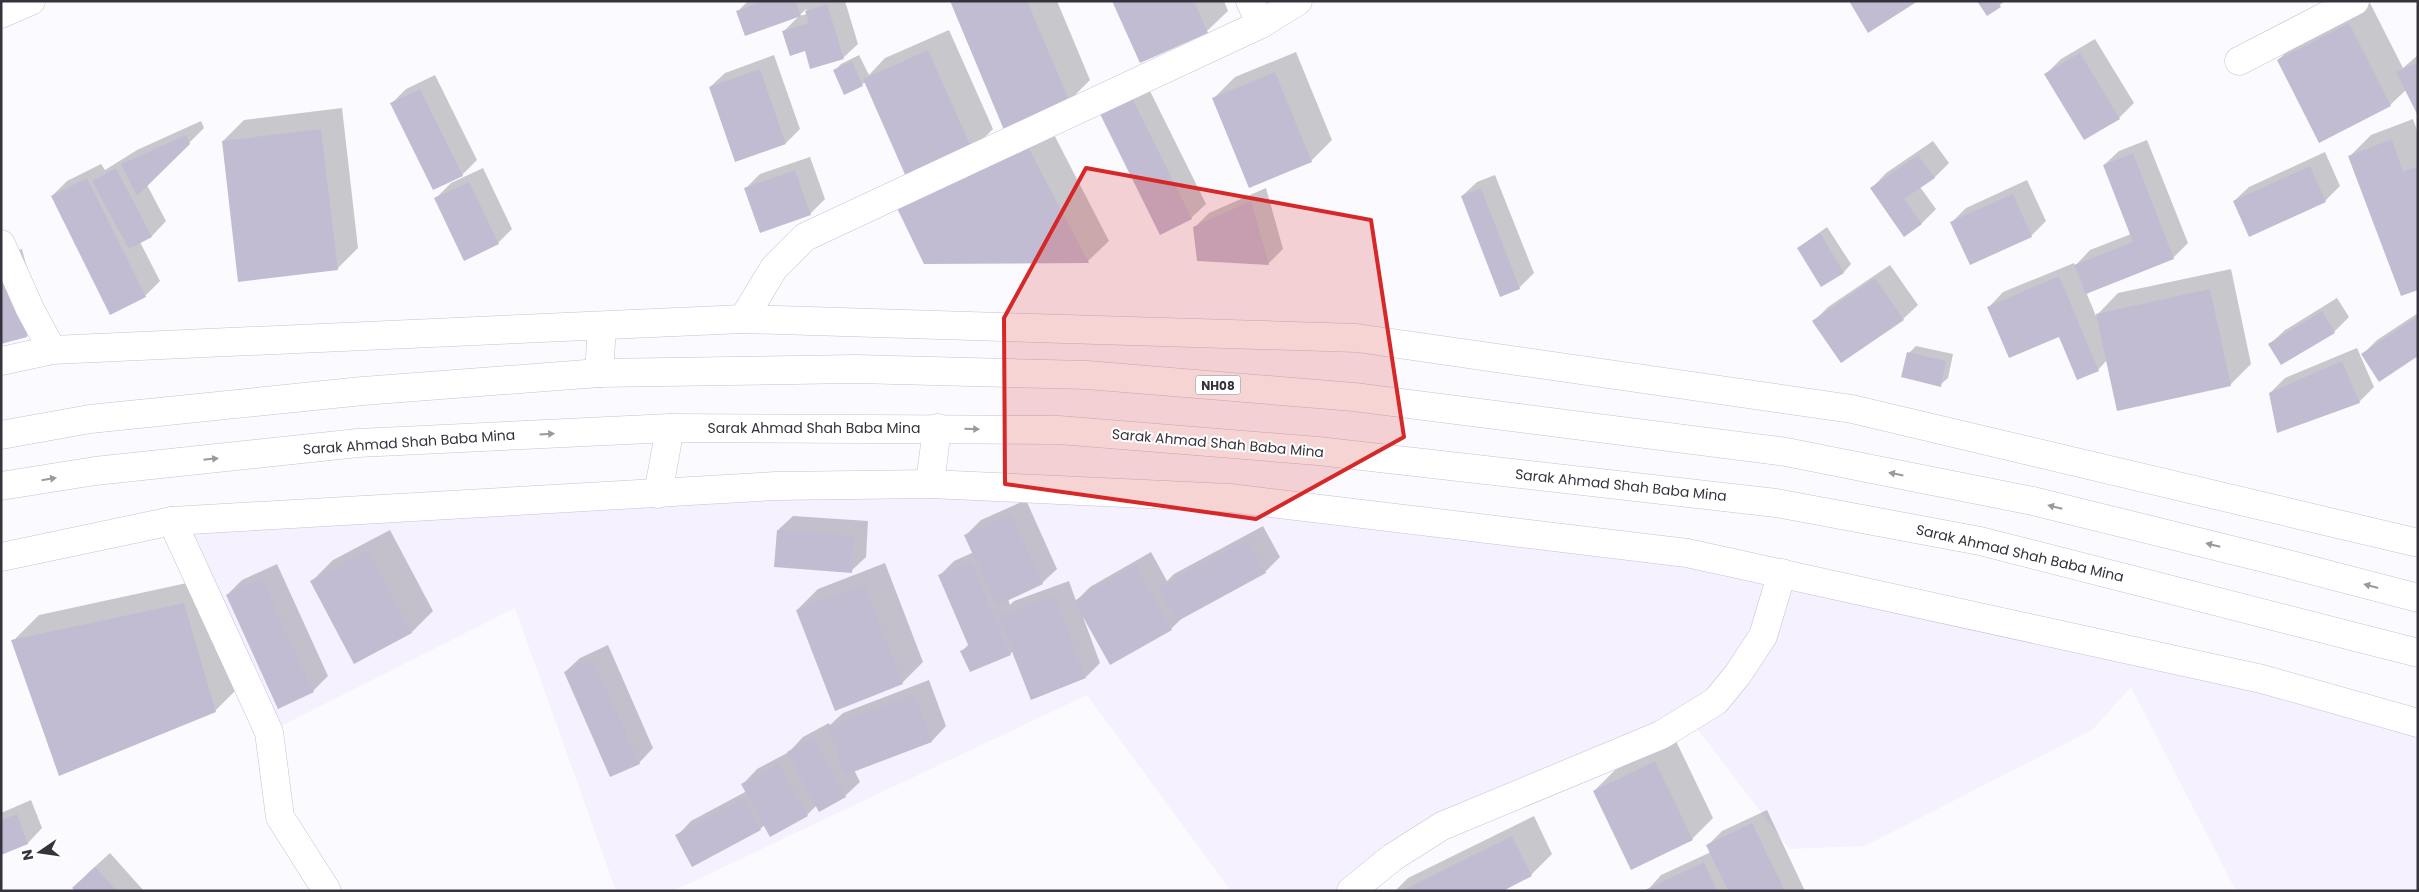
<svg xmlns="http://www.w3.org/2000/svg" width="2419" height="892" font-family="Poppins,sans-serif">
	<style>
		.built { fill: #f5f1fe }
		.shadow { fill: #0003; fill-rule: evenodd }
		.building { fill: #c2bcd3 }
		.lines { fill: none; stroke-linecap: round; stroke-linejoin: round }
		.minor-casing { stroke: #c6c0d7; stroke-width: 29 }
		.trunk-casing { stroke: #c6c0d7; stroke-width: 29 }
		.minor { stroke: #fff; stroke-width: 28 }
		.trunk { stroke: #fff; stroke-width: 28 }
		.oneway { fill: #9a999e }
		.marked { fill: #d62828; fill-opacity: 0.2; stroke: #d62828; stroke-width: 4; stroke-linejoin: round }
		.labels { text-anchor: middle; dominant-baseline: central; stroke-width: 4; stroke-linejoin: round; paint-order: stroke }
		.shield { fill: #fff; stroke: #727076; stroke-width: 1 }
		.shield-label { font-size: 12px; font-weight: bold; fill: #36333c }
		.street-label { font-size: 14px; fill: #36333c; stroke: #fff }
	</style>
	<rect width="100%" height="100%" fill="#fbfaff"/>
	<polygon class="built" points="930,484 1687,553 2418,723 2418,891 2236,891 2131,687 2092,730 1865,846 1789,849 1689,718 1507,800 1351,891 1231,891 1087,695 673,891 616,891 515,608 269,732 172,521"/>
	<g class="shadow">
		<path d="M748,1H845L858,44L843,58L806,50L784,31L800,15L737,12ZM806,9L807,14L799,16Z"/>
		<polygon points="952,1 1057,1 1090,80 1069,101"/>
		<polygon points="1114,1 1224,1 1228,11 1207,31"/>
		<polygon points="1978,1 2005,1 1987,15"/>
		<polygon points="2370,3 2403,68 2418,55 2418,113 2406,90 2390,105 2278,60 2299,39"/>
		<polygon points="949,30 993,129 972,150 866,82 845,93 834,71 841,64 859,55 869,75 885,58"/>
		<polygon points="2095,39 2134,103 2119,118 2046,74 2061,59"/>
		<polygon points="1296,52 1332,140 1311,161 1214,98 1235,77"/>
		<polygon points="774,55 800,129 786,143 710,87 725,73"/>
		<polygon points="435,75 477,160 462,175 391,104 406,89"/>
		<polygon points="1147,85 1206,204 1191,218 1101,115"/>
		<polygon points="342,108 358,248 337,269 223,141 244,120"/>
		<polygon points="2413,119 2418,133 2418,288 2350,156 2371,135"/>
		<polygon points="201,121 204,128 147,185 166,221 152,236 140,242 160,281 145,296 52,196 67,181 101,164 105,170 137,150"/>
		<polygon points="1048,123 1109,241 1088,261 925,263"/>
		<polygon points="2147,140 2188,243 2173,258 2086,292 2096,316 2118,293 2231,269 2251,364 2230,385 2107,360 2098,370 2060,336 1989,307 2003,292 2074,263 2075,266 2090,250 2131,234 2104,165 2119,151"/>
		<polygon points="1933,141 1949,163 1934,178 1920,187 1936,209 1921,224 1872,188 1886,173"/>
		<polygon points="2325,152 2340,186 2325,201 2234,201 2249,187"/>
		<polygon points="810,157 825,199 810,214 745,189 760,174"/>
		<polygon points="483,168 512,229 498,243 436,198 451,183"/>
		<polygon points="1495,175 1534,273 1519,288 1462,196 1477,182"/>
		<polygon points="2027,180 2046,221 2031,236 1952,222 1966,208"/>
		<polygon points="1266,188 1283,249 1268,264 1194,228 1209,213"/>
		<polygon points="1827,227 1851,264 1844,272 1821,286 1798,248"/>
		<polygon points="22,249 41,322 27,336 1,343 1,254"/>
		<polygon points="1890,265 1918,305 1903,319 1814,321 1828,307"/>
		<polygon points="2337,298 2349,317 2334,332 2281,363 2270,344 2285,330"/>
		<polygon points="2418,313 2418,355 2362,355 2377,340"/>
		<polygon points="1916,346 1953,354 1948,378 1940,385 1909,353"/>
		<polygon points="2357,348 2374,387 2359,402 2278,432 2270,393 2285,378"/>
		<polygon points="1026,500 1057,569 1042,583 1008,599 1010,605 1014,601 1069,581 1076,601 1090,587 1151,552 1167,581 1174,574 1263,526 1280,557 1265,572 1184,616 1171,629 1083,617 1100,663 1086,677 1013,651 1010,654 962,651 969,644 939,576 954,561 974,552 966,535 981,520"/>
		<polygon points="793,516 868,521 866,557 851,571 778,530"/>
		<polygon points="390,530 433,611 412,632 312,581 333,560"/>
		<polygon points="885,563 923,662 902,683 797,610 818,589"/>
		<polygon points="277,564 328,676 314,690 279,707 227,595 242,580"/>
		<polygon points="210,578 242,684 215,711 13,641 39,615"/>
		<polygon points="608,645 653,748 639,763 565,672 580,658"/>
		<polygon points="929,680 946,726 932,741 854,770 860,782 845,796 817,805 807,815 765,825 760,829 677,836 691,821 747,791 743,784 757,769 789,752 803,737 829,723 830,725 843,713"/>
		<polygon points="1676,741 1713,818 1692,839 1594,791 1615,770"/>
		<polygon points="31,800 42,828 28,843 1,853 1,813"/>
		<polygon points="1767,810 1805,891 1647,891 1661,875 1711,852 1707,846 1722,831"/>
		<polygon points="1534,816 1552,854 1531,875 1500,891 1395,891 1408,878"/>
		<polygon points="110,853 144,891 76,891 88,873"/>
	</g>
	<g class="building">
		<polygon points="764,1 795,1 801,16 745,36 736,11"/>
		<polygon points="950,1 1027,1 1070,102 1004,130"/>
		<polygon points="1112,1 1194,1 1208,33 1140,63"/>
		<polygon points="1849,1 1918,1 1868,33"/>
		<polygon points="1977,1 1997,1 2001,7 1987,16"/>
		<polygon points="827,4 844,59 810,69 805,51 790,56 782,31 809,23 805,11"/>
		<polygon points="2349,23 2391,106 2319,143 2277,60"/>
		<polygon points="928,50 973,151 907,179 863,79"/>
		<polygon points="2080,53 2120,119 2084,140 2044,74"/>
		<polygon points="852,61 863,86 844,95 833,70"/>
		<polygon points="2418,62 2418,116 2396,72"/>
		<polygon points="760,69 786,144 735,162 709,87"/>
		<polygon points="1275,72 1312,162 1249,188 1212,98"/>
		<polygon points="420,89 463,176 433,190 390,103"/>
		<polygon points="1132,98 1192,219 1160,235 1100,114"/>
		<polygon points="321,129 338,270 238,282 222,141"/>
		<polygon points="186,135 190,144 137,196 121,164"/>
		<polygon points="2392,139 2403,172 2418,166 2418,290 2401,296 2348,156"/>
		<polygon points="1026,143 1089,263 924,264 895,204"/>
		<polygon points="2133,153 2174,259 2086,294 2074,265 2133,242 2103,165"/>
		<polygon points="1918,155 1935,178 1904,199 1922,224 1904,237 1870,188"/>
		<polygon points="2310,166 2326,202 2249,237 2233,201"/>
		<polygon points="116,168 152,237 129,249 92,181"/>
		<polygon points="795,170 811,215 760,233 744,188"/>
		<polygon points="87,178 146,297 110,315 51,196"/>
		<polygon points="469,182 499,244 464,261 434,198"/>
		<polygon points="1481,188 1520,289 1500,297 1461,196"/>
		<polygon points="2013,194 2032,237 1970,265 1950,222"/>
		<polygon points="1251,201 1269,265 1197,261 1193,227"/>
		<polygon points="1820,233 1844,273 1821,287 1797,248"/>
		<polygon points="8,262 27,337 1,344 1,264"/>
		<polygon points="2059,276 2099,371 2077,380 2059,337 2009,358 1987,307"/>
		<polygon points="1875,278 1904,320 1841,363 1812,321"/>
		<polygon points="2210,289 2231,386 2117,411 2096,314"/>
		<polygon points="2322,311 2335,333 2281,365 2268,344"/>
		<polygon points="2418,316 2418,356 2379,382 2361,354"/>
		<polygon points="1907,352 1946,361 1941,387 1901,377"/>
		<polygon points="2342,361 2360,403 2277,433 2269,393"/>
		<polygon points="1011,514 1043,584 996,606 964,535"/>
		<polygon points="777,530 854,536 852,573 774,567"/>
		<polygon points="1248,539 1266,573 1176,622 1158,588"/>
		<polygon points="368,550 412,633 354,664 310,581"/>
		<polygon points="971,561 1011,655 970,672 960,651 969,647 938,575"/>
		<polygon points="1136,565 1172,630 1110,665 1074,601"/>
		<polygon points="262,578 314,692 278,709 226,595"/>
		<polygon points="864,584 903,684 835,711 796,610"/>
		<polygon points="1054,595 1086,678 1031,700 998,616"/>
		<polygon points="184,603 216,712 59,776 11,640"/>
		<polygon points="593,659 640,764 610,777 564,672"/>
		<polygon points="915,694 932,742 845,775 827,727"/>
		<polygon points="814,737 846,797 819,812 787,752"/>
		<polygon points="1655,761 1693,840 1631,870 1593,791"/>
		<polygon points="779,763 808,816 770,837 741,784"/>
		<polygon points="744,798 761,830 692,867 675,835"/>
		<polygon points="17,814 28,844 1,855 1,820"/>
		<polygon points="1752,823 1785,891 1728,891 1706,845"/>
		<polygon points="1512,836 1532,876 1503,891 1401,891"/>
		<polygon points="1704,862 1717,891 1643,891"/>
		<polygon points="95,867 117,891 75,891 72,888"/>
	</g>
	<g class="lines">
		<g class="minor-casing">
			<g id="minor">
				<polyline points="1250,1 1261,24"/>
				<polyline points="1,14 31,1"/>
				<polyline points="2239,61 2355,1"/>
				<polyline points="1,244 30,309 52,350"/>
				<polyline points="743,319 774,268 805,237 1261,24 1298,1"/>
				<polyline points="1,361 52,350 743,319 1357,338 1852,409 2418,543"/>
				<polyline points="172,521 269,732 280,817 327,891"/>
				<polyline points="1,557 172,521 776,486 930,484 1230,498 1687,553 2262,679 2418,723"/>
				<polyline points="1351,891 1393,857 1442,826 1661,735 1716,701 1738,674 1763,636 1782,573"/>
			</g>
		</g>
		<g class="trunk-casing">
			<g id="trunk">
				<polyline points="599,373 602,327"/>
				<polyline points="1,435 90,419 363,391 599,373 856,369 1087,375 1354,397 1786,452 2033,501 2284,563 2418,598"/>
				<polyline points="930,484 937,428"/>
				<polyline points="1,486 95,471 358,443 670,428 1059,430 1318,451 1776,503 1980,541 2418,653"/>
				<polyline points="658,494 670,428"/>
			</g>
		</g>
		<use href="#minor" class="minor"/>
		<use href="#trunk" class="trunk"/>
	</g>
	<defs><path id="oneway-solid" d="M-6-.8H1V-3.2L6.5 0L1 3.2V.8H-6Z" transform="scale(1.25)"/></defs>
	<g class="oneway">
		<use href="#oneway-solid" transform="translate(972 429) rotate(1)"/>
		<use href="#oneway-solid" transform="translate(547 434) rotate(-3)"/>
		<use href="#oneway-solid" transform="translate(211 459) rotate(-6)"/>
		<use href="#oneway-solid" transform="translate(1896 474) rotate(-169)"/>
		<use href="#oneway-solid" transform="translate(49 479) rotate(-9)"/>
		<use href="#oneway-solid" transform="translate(2055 507) rotate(-166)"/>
		<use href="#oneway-solid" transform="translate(2213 545) rotate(-166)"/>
		<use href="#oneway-solid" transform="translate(2371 586) rotate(-165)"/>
	</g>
	<path class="marked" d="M1086,168L1371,220L1404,437L1256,519L1005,484L1004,318Z"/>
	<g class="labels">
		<rect class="shield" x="1195.5" y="375.5" width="45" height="19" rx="4"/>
		<g class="shield-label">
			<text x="1218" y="385">NH08</text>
		</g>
		<g class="street-label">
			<text x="814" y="428">Sarak Ahmad Shah Baba Mina</text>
			<text transform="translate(409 442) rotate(-4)">Sarak Ahmad Shah Baba Mina</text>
			<text transform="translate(1218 443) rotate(5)">Sarak Ahmad Shah Baba Mina</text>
			<text transform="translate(1621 485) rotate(6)">Sarak Ahmad Shah Baba Mina</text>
			<text transform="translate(2020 553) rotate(13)">Sarak Ahmad Shah Baba Mina</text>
		</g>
	</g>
	<rect width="2419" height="892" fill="none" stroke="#36333c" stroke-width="5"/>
	<g transform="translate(40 852) rotate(257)" stroke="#ffffff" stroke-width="4" paint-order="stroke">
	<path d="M0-4L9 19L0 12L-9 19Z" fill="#36333c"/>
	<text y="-8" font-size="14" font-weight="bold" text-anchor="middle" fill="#36333c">N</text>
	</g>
</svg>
